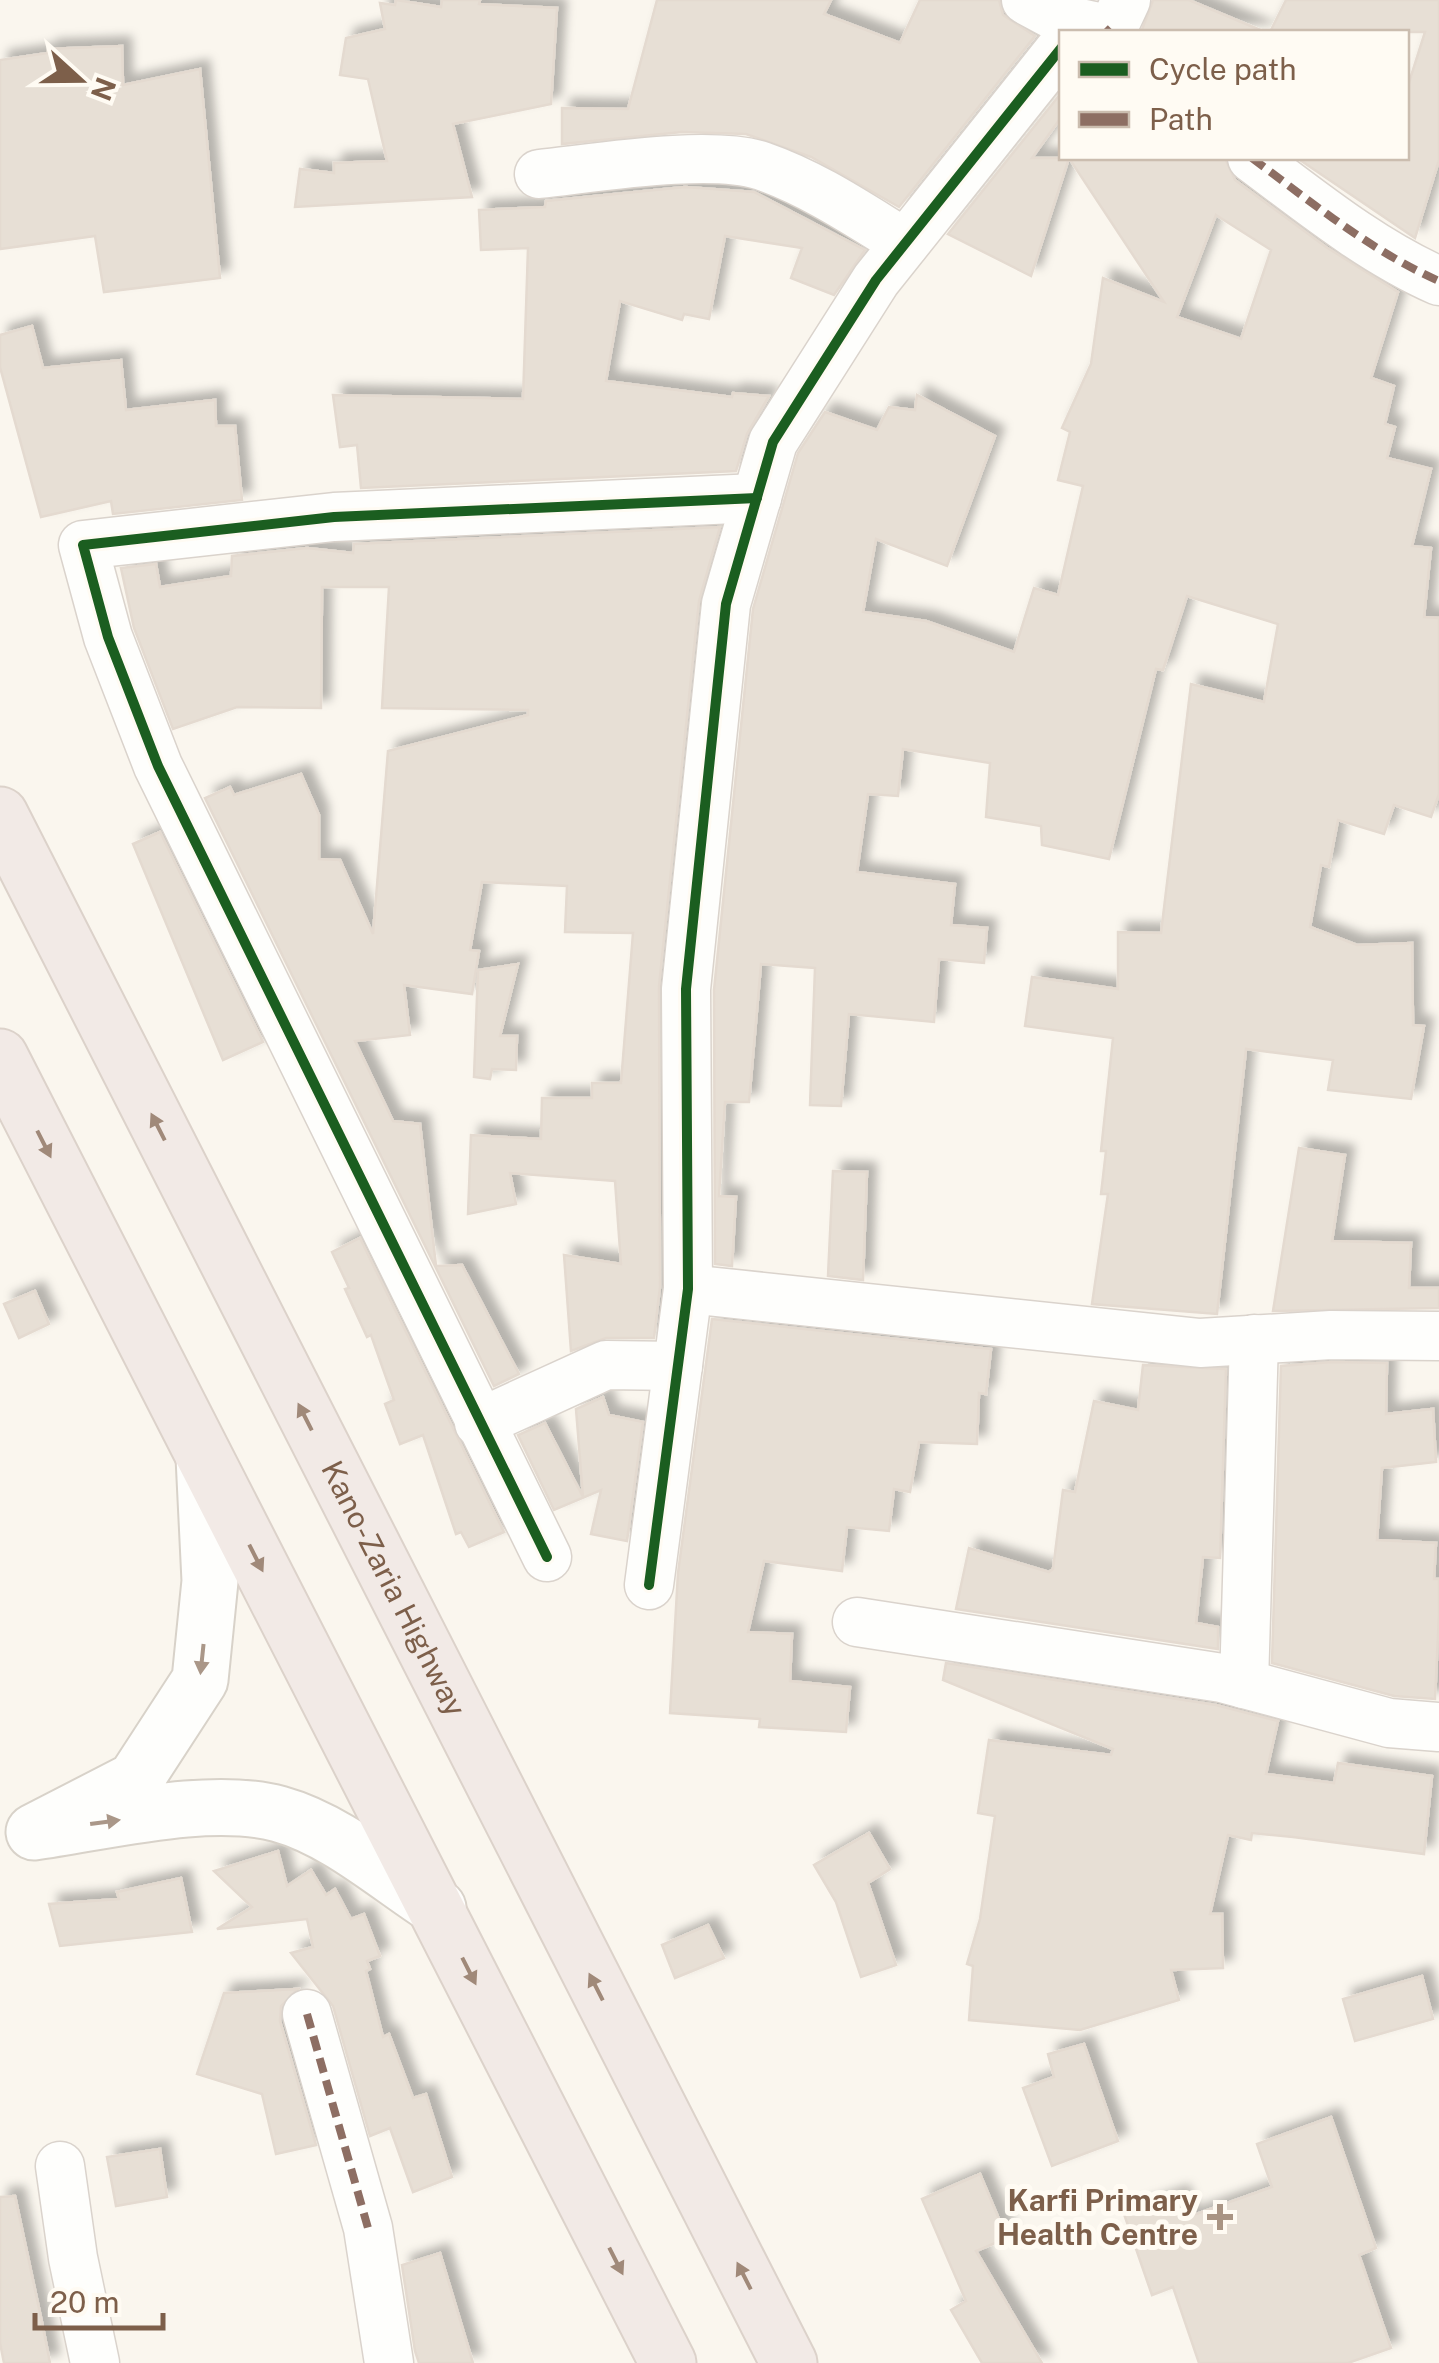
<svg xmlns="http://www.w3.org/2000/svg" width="1439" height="2363" font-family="'Public Sans',sans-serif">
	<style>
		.building { fill: #e7dfd5; stroke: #e4dad0; stroke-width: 2.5; fill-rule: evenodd; filter: url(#shadow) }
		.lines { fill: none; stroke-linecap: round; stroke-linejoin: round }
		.street-casing { stroke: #dad3cc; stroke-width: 51 }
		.secondary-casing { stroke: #d8d2c9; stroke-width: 59 }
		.highway-casing { stroke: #dcd2ca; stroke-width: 59 }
		.street { stroke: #fefefc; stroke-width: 48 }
		.secondary { stroke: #fefefc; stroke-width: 55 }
		.highway { stroke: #f2eae6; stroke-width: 55 }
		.quiet { stroke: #8d6e63; stroke-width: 8; stroke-dasharray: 15 8; stroke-linecap: butt }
		.cycleway-casing { stroke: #fffbf3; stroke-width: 16 }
		.cycleway { stroke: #1b5e20; stroke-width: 10 }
		.oneway { fill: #a08979 }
		.oneway2 { fill: #aa9788 }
		.poi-dot { fill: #a99483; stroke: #fffbf3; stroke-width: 4 }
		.labels { text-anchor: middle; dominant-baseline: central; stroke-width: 10; stroke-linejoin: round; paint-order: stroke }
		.street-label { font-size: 30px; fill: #7d5f4a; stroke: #fffbf3 }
		.poi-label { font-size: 30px; font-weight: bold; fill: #7d5f4a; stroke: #fffbf3; text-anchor: end }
	</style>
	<defs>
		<filter id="shadow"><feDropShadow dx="9" dy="-9" stdDeviation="5" flood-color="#0004"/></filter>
	</defs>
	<rect width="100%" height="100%" fill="#faf6ee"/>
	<g class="building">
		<polygon points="396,0 441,7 442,0 480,0 479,4 557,8 551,104 453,124 472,197 295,207 300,169 334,173 334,163 387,161 368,79 340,75 346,38 385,29 380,3 395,5"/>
		<polygon points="657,0 831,0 824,14 900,43 920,0 999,0 1003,15 1035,36 899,207 811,157 746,134 682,132 562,144 562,108 628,109"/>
		<polygon points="1153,0 1189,0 1265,32 1141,32"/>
		<polygon points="1286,0 1439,0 1439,160 1415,238 1297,158 1406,158 1406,92 1425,32 1270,32"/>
		<polygon points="122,46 123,85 200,69 220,278 104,292 95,236 0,249 0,60 48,53 48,49"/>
		<path d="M1062,92V116L1032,158H1225L1235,180L1326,247L1398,292L1371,378L1394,386L1385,424L1395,427L1387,458L1431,469L1412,546L1431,548L1424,617L1439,618V794L1431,817L1394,805L1384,834L1338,820L1329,867L1321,865L1310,927L1357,945L1412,943L1413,1025L1424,1026L1411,1099L1328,1090L1333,1060L1246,1049L1217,1314L1092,1304L1108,1194H1101L1106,1151H1101L1113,1038L1025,1026L1032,977L1118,989V932L1161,933L1191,684L1264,702L1278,624L1187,596L1163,670L1156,669L1109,859L1042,845L1041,826L986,817L990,763L903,749L898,796L868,794L857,872L955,884L951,925L987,928L984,963L939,959L934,1022L849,1014L841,1106L810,1105L815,968L761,964L749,1102H725L719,1196L736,1197L732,1266L715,1264L714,990L753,609L798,453L825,412L877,430L889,407L915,410L917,395L995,436L947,566L876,539L863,612L926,621L1014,652L1034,588L1058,595L1083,486L1058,480L1070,432L1062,428L1091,364L1103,278L1164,302L1069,158L1031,276L948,234ZM1216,215L1271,250L1241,339L1177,317Z"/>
		<polygon points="685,187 754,192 865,250 834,295 791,278 802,248 725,236 709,319 684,314 682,320 620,301 606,381 732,397 733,393 769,396 747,434 736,471 361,488 357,445 340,447 333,395 523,399 528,248 481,250 479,210 545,207 546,201"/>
		<polygon points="32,326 43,368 121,360 126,410 215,400 216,426 235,426 242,500 113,514 111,501 41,517 0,367 0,335"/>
		<polygon points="720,527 699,601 659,986 660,1287 654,1338 606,1338 571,1351 564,1255 621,1264 615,1181 510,1173 516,1204 468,1214 471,1135 541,1139 542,1098 592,1098 592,1083 621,1083 633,933 565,932 567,886 482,882 470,950 479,951 472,994 404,985 410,1035 355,1041 393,1121 420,1124 436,1266 462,1265 519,1374 494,1386 205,798 230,787 234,795 301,774 319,815 319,859 340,860 373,934 388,751 528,715 528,710 382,708 389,587 322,587 321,708 237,707 173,729 134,628 121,568 156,564 160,587 231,576 232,556 307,548 353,553 354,544"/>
		<polygon points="160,832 263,1042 223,1060 133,844"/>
		<polygon points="518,964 500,1036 517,1036 516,1070 492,1069 490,1079 474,1077 478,970"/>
		<polygon points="1299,1148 1345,1155 1332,1241 1411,1243 1409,1288 1439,1288 1439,1308 1273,1311"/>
		<polygon points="833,1171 867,1172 863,1280 828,1276"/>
		<polygon points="360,1238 504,1532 469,1547 461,1532 456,1534 423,1435 400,1444 385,1404 394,1400 371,1335 367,1337 345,1289 349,1288 332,1252"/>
		<polygon points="35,1291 49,1324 19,1338 4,1304"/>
		<polygon points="712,1319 991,1349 986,1394 979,1393 977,1444 919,1442 910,1492 894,1489 889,1531 847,1527 842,1571 764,1561 748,1632 792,1634 790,1681 850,1687 846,1732 759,1727 760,1719 670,1713 678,1573"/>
		<polygon points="1332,1362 1387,1363 1386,1414 1433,1409 1436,1462 1382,1468 1377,1540 1436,1543 1434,1579 1439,1579 1439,1614 1435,1699 1394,1696 1272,1663 1281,1366"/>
		<polygon points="1143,1365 1226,1369 1220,1558 1203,1557 1196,1623 1218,1627 1218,1649 956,1609 969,1548 1049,1572 1053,1569 1063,1490 1075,1492 1094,1401 1138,1410"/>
		<polygon points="603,1397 609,1415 643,1422 627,1541 591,1534 601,1490 554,1510 518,1435 545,1423 583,1497 576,1409"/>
		<polygon points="946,1663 1216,1705 1278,1721 1266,1774 1334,1783 1338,1763 1432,1776 1424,1854 1293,1837 1252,1833 1251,1840 1228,1835 1210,1914 1222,1914 1223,1968 1171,1970 1179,2000 1080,2030 969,2020 973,1966 967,1964 980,1919 995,1816 978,1813 989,1740 1111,1755 1113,1749 943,1680"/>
		<polygon points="869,1833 890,1869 868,1883 896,1965 861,1977 836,1902 814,1865"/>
		<polygon points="278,1851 287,1886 311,1870 326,1895 335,1889 351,1919 364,1914 380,1956 367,1961 370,1969 366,1971 383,2037 389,2034 413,2098 426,2094 452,2177 413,2192 390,2128 370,2136 333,2006 291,1953 313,1947 307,1919 217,1929 252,1907 214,1871"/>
		<polygon points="181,1878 192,1932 60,1946 49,1904 119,1899 117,1892"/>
		<polygon points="708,1925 724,1958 675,1978 662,1945"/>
		<polygon points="1422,1976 1433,2019 1355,2041 1343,1999"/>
		<polygon points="298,1989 281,2006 280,2021 316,2145 276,2154 262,2094 197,2074 224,1993"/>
		<polygon points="1084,2044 1118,2141 1052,2166 1023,2088 1054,2077 1048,2054"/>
		<polygon points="1331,2117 1376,2248 1359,2255 1391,2348 1348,2363 1199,2363 1173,2287 1152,2295 1124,2214 1180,2194 1188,2217 1272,2187 1257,2144"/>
		<polygon points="160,2149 167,2197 116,2206 107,2157"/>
		<polygon points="980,2174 1007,2238 976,2251 1042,2363 982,2363 951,2310 966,2301 922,2199"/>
		<polygon points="15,2196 43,2327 50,2363 4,2363 0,2343 0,2197"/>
		<polygon points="440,2253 473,2363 419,2363 415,2351 402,2265"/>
	</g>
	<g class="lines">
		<g class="street-casing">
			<g id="street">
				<polyline points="1026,0 1061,19 1112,30 1126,0"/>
				<path d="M1252,158C1311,202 1371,251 1439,281"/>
				<path d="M539,174C596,168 710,149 762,166C814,184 859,215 905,243"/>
				<polyline points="688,1289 1200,1343 1331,1335 1439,1336"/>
				<polyline points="479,1423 606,1365 678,1366"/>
				<polyline points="547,1557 158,766 108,637 83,545 334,517 757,498"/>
				<polyline points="649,1585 688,1289 686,989 726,604 773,442 876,280 1062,47"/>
				<polyline points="857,1622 1222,1678 1389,1723 1439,1727"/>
				<polyline points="1244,1684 1254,1339"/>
				<polyline points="307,2014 368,2228 389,2363"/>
				<polyline points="60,2166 73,2258 95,2363"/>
			</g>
		</g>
		<g class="secondary-casing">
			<path id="secondary" d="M204,1457L210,1581L200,1680L135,1780L34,1832C106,1822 209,1795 279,1814C337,1830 388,1876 438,1908"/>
		</g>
		<g class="highway-casing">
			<g id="highway">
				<path id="s1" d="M0,815L789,2363"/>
				<polyline points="0,1057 668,2363"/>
			</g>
		</g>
		<use href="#street" class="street"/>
		<use href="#secondary" class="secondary"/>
		<use href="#highway" class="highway"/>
		<g class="quiet">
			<polyline points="1105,28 1109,32"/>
			<path d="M1252,158C1311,202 1371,251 1439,281"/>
			<polyline points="307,2014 368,2228"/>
		</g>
		<g class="cycleway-casing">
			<g id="cycleway">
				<polyline points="547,1557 158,766 108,637 83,545 334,517 757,498"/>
				<polyline points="649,1585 688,1289 686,989 726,604 773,442 876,280 1062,47"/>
			</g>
		</g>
		<use href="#cycleway" class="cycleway"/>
	</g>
	<defs><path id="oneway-solid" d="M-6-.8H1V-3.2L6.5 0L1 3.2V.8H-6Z" transform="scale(2.5)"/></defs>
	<g class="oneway">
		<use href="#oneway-solid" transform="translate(158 1127) rotate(-117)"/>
		<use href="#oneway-solid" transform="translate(44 1144) rotate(63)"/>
		<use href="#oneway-solid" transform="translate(305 1417) rotate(-117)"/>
		<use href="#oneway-solid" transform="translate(256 1558) rotate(63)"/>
		<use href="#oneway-solid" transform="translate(469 1971) rotate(63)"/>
		<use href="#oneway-solid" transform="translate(596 1987) rotate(-117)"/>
		<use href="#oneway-solid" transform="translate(616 2261) rotate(63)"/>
		<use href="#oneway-solid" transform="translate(744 2276) rotate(-117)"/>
	</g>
	<g class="oneway2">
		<use href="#oneway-solid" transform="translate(202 1659) rotate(96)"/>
		<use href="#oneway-solid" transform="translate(105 1822) rotate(-8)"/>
	</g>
	<path class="poi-dot" d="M1215 2202h10v10h10v10h-10v10h-10v-10h-10v-10h10z"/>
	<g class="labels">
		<g class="street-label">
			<text stroke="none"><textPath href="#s1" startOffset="868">Kano-Zaria Highway</textPath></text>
		</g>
		<g class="poi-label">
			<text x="1198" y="2200">Karfi Primary<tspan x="1198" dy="34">Health Centre</tspan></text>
		</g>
	</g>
	<rect x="1059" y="30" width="350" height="130" fill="#fffbf3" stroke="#cbbdaf" stroke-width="2.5"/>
	<rect x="1079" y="62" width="50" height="15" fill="#1b5e20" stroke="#cbbdaf" stroke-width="2.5"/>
	<text x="1149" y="80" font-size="30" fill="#7d5f4a">Cycle path</text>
	<rect x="1079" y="112" width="50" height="15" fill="#8d6e63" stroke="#cbbdaf" stroke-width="2.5"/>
	<text x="1149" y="130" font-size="30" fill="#7d5f4a">Path</text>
	<g transform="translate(80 80) rotate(111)" stroke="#fffbf3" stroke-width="8" paint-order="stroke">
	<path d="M0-8L18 38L0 25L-18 38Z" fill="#7d5f4a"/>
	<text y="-15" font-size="28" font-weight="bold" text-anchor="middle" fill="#7d5f4a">N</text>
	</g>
	<path d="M35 2313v15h128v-15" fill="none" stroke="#7d5f4a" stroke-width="5"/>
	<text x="50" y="2313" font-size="30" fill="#7d5f4a" stroke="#fffbf3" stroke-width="8" paint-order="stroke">20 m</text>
</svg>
